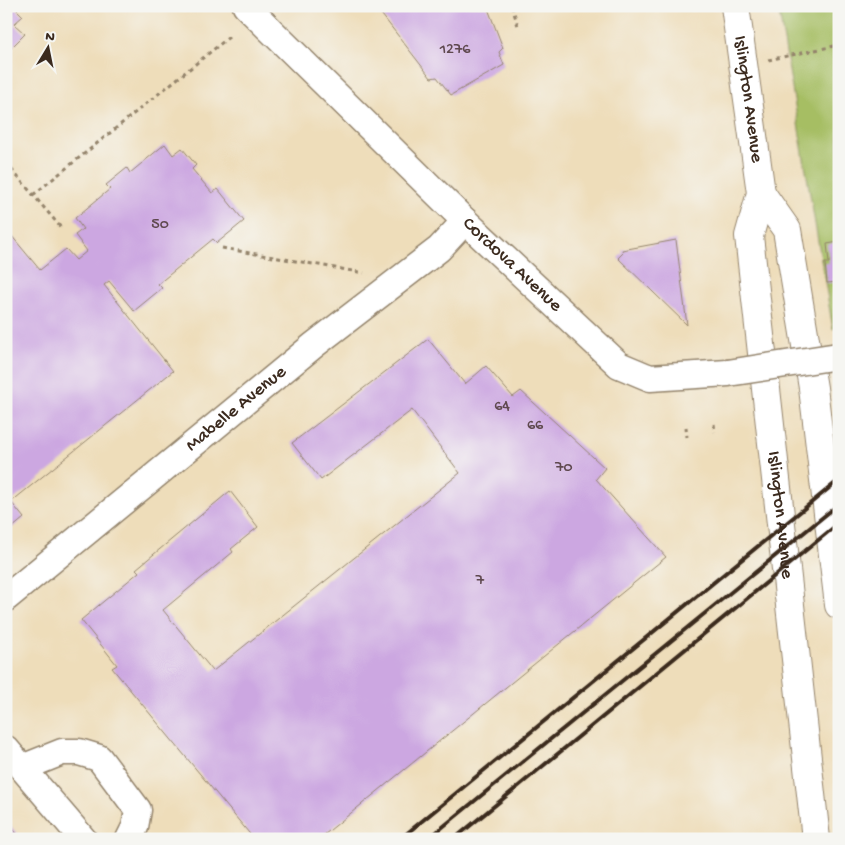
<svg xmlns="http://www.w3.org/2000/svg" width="845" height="845" font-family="'Gochi Hand',sans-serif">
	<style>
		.green { fill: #a6be63; stroke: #707440 }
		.building { fill: #cca7e1 }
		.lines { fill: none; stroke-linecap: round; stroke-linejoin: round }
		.minor-casing { stroke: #94846c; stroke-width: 29 }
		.major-casing { stroke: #94846c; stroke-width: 30 }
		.path { stroke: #94846c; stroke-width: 3; stroke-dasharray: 4 4; stroke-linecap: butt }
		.minor { stroke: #fff; stroke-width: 26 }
		.major { stroke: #fff; stroke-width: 28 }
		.rail { stroke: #3b2a1e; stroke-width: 4 }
		.minor-bridge-casing { stroke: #94846c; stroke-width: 29; stroke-linecap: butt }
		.minor-bridge { stroke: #fff; stroke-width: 26 }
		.labels { text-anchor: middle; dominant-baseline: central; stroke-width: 4.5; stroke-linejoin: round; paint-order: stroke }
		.number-label { font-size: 16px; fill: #5f494f }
		.street-label { font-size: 19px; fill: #3b2a1e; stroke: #f6f6f2 }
	</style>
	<rect width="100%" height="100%" fill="#f6f6f2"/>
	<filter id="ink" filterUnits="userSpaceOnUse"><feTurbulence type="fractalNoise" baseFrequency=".02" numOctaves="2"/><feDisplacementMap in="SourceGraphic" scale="10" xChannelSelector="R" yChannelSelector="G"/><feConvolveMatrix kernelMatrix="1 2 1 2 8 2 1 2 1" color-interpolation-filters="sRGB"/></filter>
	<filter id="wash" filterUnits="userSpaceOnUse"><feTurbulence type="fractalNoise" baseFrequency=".0096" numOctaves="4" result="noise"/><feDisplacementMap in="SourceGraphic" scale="20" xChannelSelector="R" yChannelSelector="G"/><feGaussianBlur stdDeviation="1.12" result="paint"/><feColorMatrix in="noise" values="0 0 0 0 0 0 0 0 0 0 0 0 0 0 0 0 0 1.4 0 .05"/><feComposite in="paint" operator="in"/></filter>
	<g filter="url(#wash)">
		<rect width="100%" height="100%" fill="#eeddba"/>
		<polygon class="green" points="778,6 839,6 839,327 833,329"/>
		<g id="blocks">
			<g class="building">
				<polygon points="6,6 13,6 23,16 14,24 25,34 6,53"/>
				<polygon points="375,6 487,6 503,48 499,52 504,65 451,95 437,77 431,78"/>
				<polygon points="165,144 173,155 182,148 196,165 192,169 212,193 218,189 244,221 217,243 213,239 158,284 162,288 134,311 109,281 104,285 173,371 11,502 24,518 6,533 6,229 40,270 66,249 76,260 87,251 75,235 83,229 75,218 110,189 106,185 127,168 130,173"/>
				<polygon points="676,240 687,325 618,258 623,253 622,250"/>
				<polygon points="839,242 839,282 827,283 825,263 829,263 827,244"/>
				<polygon points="428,339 465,384 486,366 513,397 521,391 605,468 596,479 666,557 319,839 254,839 112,668 117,665 81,620 139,572 136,569 230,491 258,527 231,549 233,552 163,610 213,671 460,473 412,410 321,480 292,443"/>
				<polygon points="6,820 21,839 6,839"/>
			</g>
		</g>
	</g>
	<g filter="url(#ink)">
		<use href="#blocks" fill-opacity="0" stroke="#94846c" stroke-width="1"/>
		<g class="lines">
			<g class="minor-casing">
				<g id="minor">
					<path id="s1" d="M246,6L465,221L619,365L650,378L728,373"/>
					<path id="s2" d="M6,598L314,345L439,249L465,221"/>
					<polyline points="6,749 83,839"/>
					<polyline points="22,768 62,752 79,752 99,758 138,810 135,827 129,839"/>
				</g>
			</g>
			<g class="major-casing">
				<g id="major">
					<path id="s3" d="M735,6L761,193L749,236L816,839"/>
					<polyline points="761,193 787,230 813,388 839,605"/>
				</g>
			</g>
			<g class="path">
				<polyline points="512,6 518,26"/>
				<polyline points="768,60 839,45"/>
				<polyline points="6,163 63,230"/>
				<polyline points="33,195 229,37"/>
				<polyline points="222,248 364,273"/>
				<polyline points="714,424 715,432"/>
				<polyline points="686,427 687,437"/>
			</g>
			<use href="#minor" class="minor"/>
			<use href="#major" class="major"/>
			<g class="rail">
				<polyline points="400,839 839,480"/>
				<polyline points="428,839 839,504"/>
				<polyline points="454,839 839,523"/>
			</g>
			<g class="minor-bridge-casing">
				<polyline id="minor-bridge" points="728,373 838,356"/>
			</g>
			<use href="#minor-bridge" class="minor-bridge"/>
		</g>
	</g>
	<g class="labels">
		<g class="number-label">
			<text x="455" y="50">1276</text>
			<text x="160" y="225">50</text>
			<text x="502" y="407">64</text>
			<text x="535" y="426">66</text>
			<text x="564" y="468">70</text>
			<text x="480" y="581">7</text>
		</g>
		<g class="street-label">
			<text stroke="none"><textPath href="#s3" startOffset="94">Islington Avenue</textPath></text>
			<text stroke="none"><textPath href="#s1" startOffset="371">Cordova Avenue</textPath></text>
			<text stroke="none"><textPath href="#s2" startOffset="298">Mabelle Avenue</textPath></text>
			<text stroke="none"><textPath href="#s3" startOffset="514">Islington Avenue</textPath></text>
		</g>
	</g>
	<rect width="845" height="845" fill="none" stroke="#f6f6f2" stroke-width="25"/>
	<g transform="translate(48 48) rotate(10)" stroke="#f6f6f2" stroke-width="4" paint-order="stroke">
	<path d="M0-4L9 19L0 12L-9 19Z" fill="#3b2a1e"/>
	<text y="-8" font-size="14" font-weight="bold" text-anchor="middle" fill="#3b2a1e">N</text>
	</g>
</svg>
